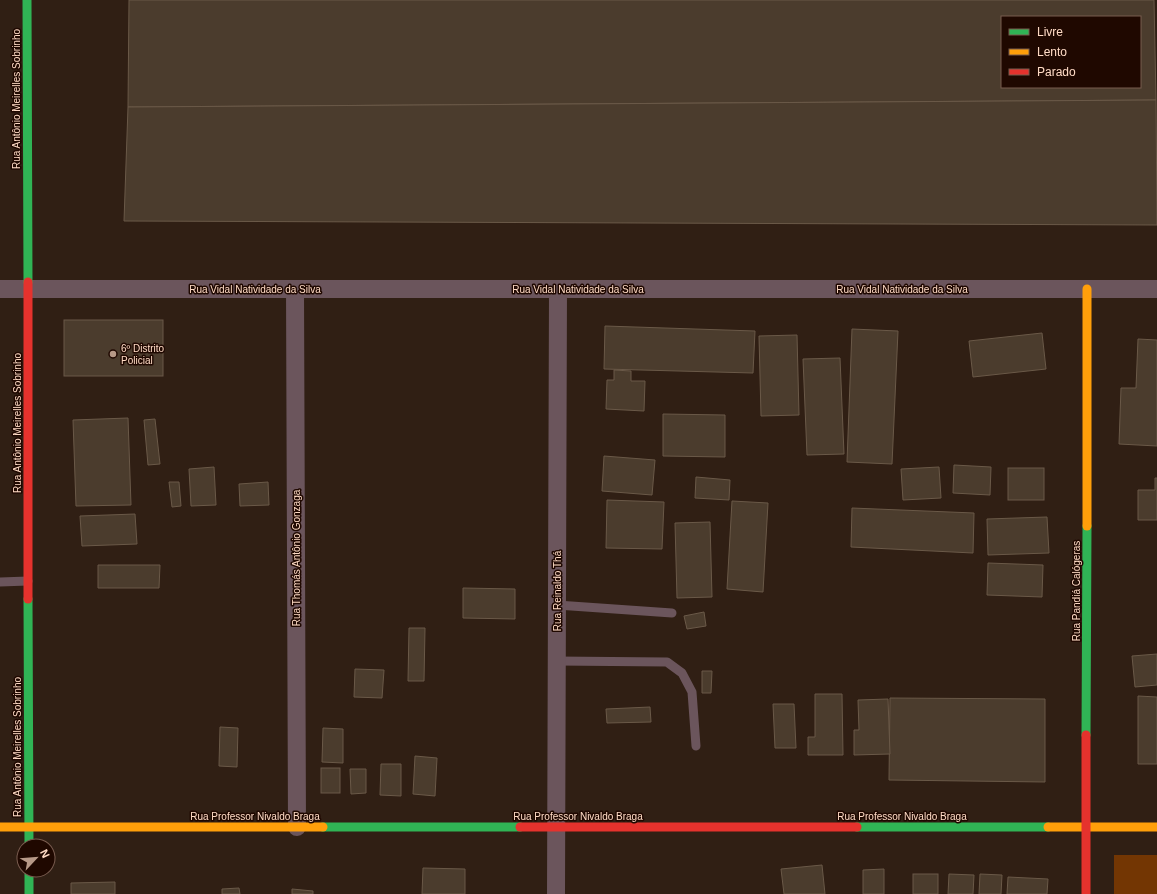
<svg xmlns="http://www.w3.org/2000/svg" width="1157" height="894" font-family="Helvetica,sans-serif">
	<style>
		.green { fill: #733603 }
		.building { fill: #4b3c2d; stroke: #6a5948; fill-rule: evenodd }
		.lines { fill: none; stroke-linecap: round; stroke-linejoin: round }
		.lane { stroke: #6b555c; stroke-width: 9 }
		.street { stroke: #6b555c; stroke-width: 18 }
		.fast { stroke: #30b455; stroke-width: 9 }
		.slow { stroke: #ff9f0a; stroke-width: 9 }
		.jam { stroke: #e5322d; stroke-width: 9 }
		.poi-dot { fill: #b79987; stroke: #1f0800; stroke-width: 1.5 }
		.labels { text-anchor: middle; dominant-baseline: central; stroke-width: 3; stroke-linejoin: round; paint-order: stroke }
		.street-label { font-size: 10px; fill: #ffdbc5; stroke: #1f0800 }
		.poi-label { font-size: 10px; fill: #ffdbc5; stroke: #1f0800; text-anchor: start }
	</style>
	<rect width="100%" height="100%" fill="#301f14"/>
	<rect class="green" x="1114" y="855" width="43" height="39"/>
	<g class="building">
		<path d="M129,0H1154L1156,100L128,107ZM1002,17H1140V87H1002Z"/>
		<polygon points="1156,100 1157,225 124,221 128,107"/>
		<rect x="64" y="320" width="99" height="56"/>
		<polygon points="605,326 755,331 753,373 604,369"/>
		<polygon points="852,329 898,331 892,464 847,462"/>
		<polygon points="1042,333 1046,369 973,377 969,341"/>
		<polygon points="797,335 799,415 761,416 759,336"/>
		<polygon points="1138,339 1157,340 1157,446 1119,444 1121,388 1136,388"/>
		<polygon points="840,358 844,454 807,455 803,359"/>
		<polygon points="614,370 631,371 631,381 645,381 644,411 606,409 607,380 614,380"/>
		<polygon points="663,414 725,415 725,457 663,456"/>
		<polygon points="128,418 131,505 76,506 73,420"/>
		<polygon points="155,419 160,464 148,465 144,420"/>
		<polygon points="604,456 655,460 652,495 602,491"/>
		<polygon points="954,465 991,467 990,495 953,493"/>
		<polygon points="214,467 216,505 191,506 189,469"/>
		<polygon points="939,467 941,498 903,500 901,469"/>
		<rect x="1008" y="468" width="36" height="32"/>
		<polygon points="696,477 730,480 729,500 695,498"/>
		<polygon points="1155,478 1157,478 1157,520 1138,520 1138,490 1155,490"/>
		<polygon points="169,482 179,482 181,506 172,507"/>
		<polygon points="268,482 269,505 240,506 239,484"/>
		<polygon points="607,500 664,502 662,549 606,548"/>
		<polygon points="732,501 768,503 763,592 727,589"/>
		<polygon points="852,508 974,513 973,553 851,547"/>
		<polygon points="135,514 137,544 82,546 80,516"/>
		<polygon points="1047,517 1049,553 988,555 987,519"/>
		<polygon points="710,522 712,597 677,598 675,523"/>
		<polygon points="988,563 1043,565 1042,597 987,595"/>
		<polygon points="98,565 160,565 159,588 98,588"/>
		<polygon points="463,588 515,589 515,619 463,618"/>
		<polygon points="704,612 706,626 687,629 684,616"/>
		<polygon points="409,628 425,628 424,681 408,681"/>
		<polygon points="1157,654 1157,685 1135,687 1132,656"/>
		<polygon points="355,669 384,670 382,698 354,697"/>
		<polygon points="702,671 712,671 711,693 702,693"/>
		<polygon points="815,694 842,694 843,755 808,755 808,737 815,737"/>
		<polygon points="1138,696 1157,697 1157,764 1138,764"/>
		<polygon points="890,698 1045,699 1045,782 889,780"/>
		<polygon points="888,699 890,754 854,755 854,730 859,730 858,700"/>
		<polygon points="773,704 794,704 796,748 775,748"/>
		<polygon points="650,707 651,722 607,723 606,709"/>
		<polygon points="220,727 238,728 237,767 219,766"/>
		<polygon points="323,728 343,729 343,763 322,762"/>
		<polygon points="415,756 437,758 435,796 413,794"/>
		<polygon points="381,764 401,764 401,796 380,795"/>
		<rect x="321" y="768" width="19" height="25"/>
		<polygon points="350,769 366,769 366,793 351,794"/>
		<polygon points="822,865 825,894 784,894 781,869"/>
		<polygon points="423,868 465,869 465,894 422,894"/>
		<polygon points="884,869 884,894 863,894 863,870"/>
		<rect x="913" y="874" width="25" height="20"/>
		<polygon points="949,874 974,875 973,894 948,894"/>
		<polygon points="980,874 1002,875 1001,894 979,894"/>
		<polygon points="1008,877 1048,879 1047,894 1007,894"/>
		<polygon points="115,882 115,894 71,894 71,883"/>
		<polygon points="239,888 240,894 222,894 222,889"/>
		<polygon points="292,889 313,891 313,894 292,894"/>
	</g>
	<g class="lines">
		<g class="lane">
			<polyline points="0,582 28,581"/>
			<polyline points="557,605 672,613"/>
			<polyline points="556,661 667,662 682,673 692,692 696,746"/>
		</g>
		<g class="street">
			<polyline points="0,289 1157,289"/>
			<polyline points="295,289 297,827"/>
			<polyline points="556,894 558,289"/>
		</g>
		<g class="fast">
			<polyline points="27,0 28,282"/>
			<polyline points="28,599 29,846"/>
			<polyline points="1086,735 1087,526"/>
			<polyline points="323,827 520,827"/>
			<polyline points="857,827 1048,827"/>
			<polyline points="29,870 29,894"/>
		</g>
		<g class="slow">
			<polyline points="1087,526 1087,289"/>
			<polyline points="0,827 323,827"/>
			<polyline points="1048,827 1157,827"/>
		</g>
		<g class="jam">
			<polyline points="28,282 28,599"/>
			<polyline points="520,827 857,827"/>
			<polyline points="1086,894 1086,735"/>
		</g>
	</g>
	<circle class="poi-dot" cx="113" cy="354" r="4"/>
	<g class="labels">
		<g class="street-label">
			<text transform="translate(16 99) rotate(-90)">Rua Antônio Meirelles Sobrinho</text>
			<text x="255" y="289">Rua Vidal Natividade da Silva</text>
			<text x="578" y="289">Rua Vidal Natividade da Silva</text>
			<text x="902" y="289">Rua Vidal Natividade da Silva</text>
			<text transform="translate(17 423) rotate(-90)">Rua Antônio Meirelles Sobrinho</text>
			<text transform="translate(296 558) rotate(-90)">Rua Thomás Antônio Gonzaga</text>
			<text transform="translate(557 591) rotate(-90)">Rua Reinaldo Thá</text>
			<text transform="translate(1076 591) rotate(-90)">Rua Pandiá Calógeras</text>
			<text transform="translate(17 747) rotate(-90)">Rua Antônio Meirelles Sobrinho</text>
			<text x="255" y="816">Rua Professor Nivaldo Braga</text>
			<text x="578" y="816">Rua Professor Nivaldo Braga</text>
			<text x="902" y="816">Rua Professor Nivaldo Braga</text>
		</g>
		<g class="poi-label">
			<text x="121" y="348">6º Distrito<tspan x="121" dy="12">Policial</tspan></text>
		</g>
	</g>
	<rect x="1001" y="16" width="140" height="72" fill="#1f0800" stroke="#795c4f"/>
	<rect x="1009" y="29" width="20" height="6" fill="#30b455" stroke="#795c4f"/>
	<text x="1037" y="36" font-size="12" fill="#ffdbc5">Livre</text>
	<rect x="1009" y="49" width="20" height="6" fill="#ff9f0a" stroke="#795c4f"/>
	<text x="1037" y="56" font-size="12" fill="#ffdbc5">Lento</text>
	<rect x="1009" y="69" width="20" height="6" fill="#e5322d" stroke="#795c4f"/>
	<text x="1037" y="76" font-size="12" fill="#ffdbc5">Parado</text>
	<g transform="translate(36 858) rotate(64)"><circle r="19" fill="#1f0800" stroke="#795c4f"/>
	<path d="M0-3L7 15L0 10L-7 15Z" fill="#b79987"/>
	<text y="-6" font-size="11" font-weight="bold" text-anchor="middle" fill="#ffdbc5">N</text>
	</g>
</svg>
